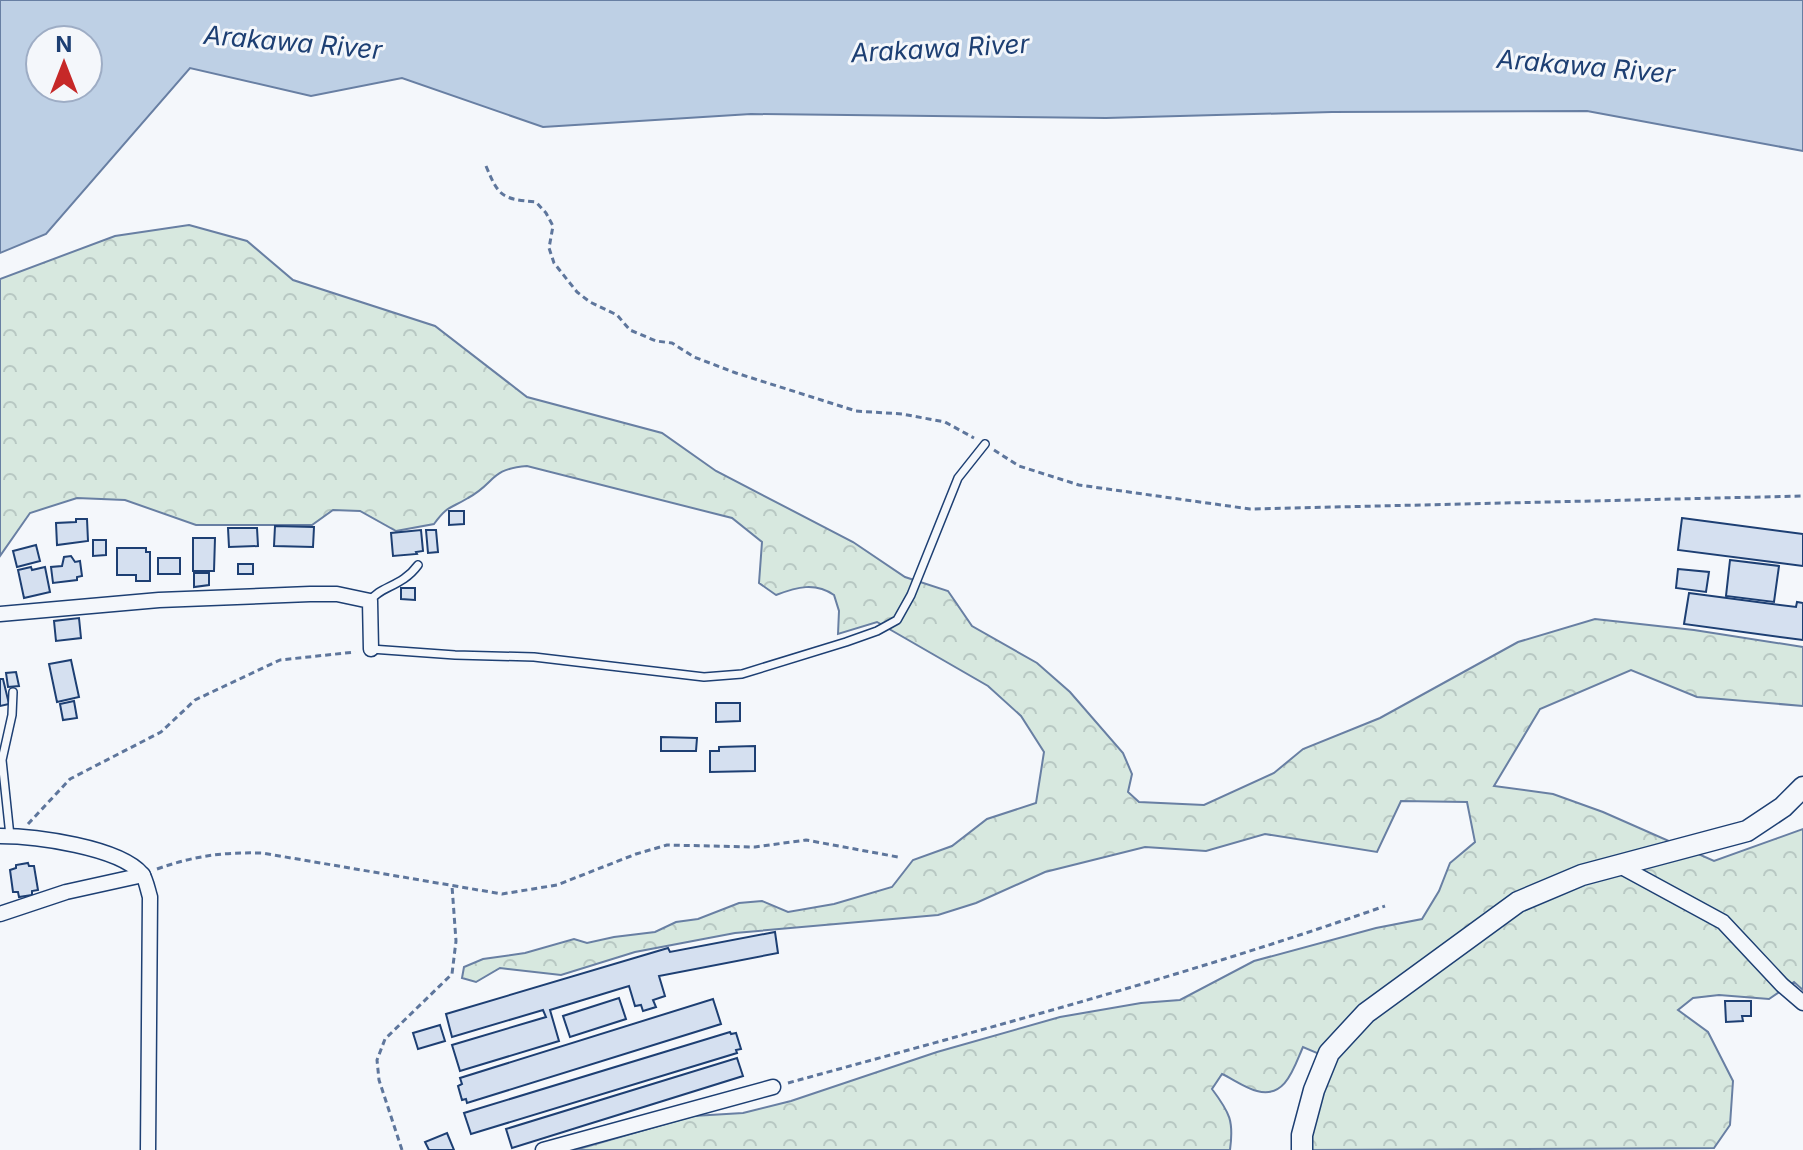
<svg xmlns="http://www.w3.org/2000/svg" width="1803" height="1150" font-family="Inter,sans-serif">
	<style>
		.forest { fill: url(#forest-crowns); stroke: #687fa3; stroke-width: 2 }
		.water { fill: #bed0e5; stroke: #687fa3; stroke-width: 2; fill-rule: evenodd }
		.building { fill: #d5e0f0; stroke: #1d3f73; stroke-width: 2 }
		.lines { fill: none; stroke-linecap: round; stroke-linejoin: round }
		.lane-casing { stroke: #1d3f73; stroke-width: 10 }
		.street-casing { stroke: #1d3f73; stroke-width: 17 }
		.secondary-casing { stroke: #1d3f73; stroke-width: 23 }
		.path { stroke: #5e769c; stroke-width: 3; stroke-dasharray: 6 4; stroke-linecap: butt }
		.lane { stroke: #f4f7fb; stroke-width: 7 }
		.street { stroke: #f4f7fb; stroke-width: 14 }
		.secondary { stroke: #f4f7fb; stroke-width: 20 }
		.labels { text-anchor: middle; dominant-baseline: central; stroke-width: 6; stroke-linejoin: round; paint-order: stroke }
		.water-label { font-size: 26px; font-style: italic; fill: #1d3f73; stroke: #f4f7fb }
	</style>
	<defs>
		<pattern id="forest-crowns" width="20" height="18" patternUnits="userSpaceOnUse" patternTransform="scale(2)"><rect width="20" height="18" fill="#d7e8df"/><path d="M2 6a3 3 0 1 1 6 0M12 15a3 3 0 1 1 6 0" fill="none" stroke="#b8c8c3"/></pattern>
	</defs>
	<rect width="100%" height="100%" fill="#f4f7fb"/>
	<path class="forest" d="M189,225L247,241L293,280L435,326L527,397L662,433L716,471L853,542L905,577L948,591L972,626L1037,663L1070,692L1123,753L1132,774L1128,792L1139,802L1204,805L1274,773L1303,749L1380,718L1518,642L1595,619L1694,630L1803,647V706L1697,697L1631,670L1540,709L1494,786L1553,794L1603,812L1714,861L1803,829V990L1794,982L1769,999L1719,995L1693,998L1678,1010L1708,1032L1733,1081L1730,1125L1714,1148L1306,1150L1322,1055L1303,1047C1294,1067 1286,1099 1257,1091C1245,1088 1233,1079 1222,1074L1212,1089C1230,1113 1234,1121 1230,1150H575L693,1116L743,1113L791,1101L937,1052L1060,1017L1141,1003L1180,1000L1254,961L1376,928L1422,919L1439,891L1450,863L1475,842L1467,802L1401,801L1377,852L1265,834L1206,851L1145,847L1045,872L976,903L938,915L735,933L635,952L561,975L500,968L476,982L462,978L464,967L483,959L525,953L574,939L587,943L614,937L655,932L676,922L698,919L739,903L762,901L788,912L834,904L892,887L913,860L952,846L987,819L1036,803L1044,752L1021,716L988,686L877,622L838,634L839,611L834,595C815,582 797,587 776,595L759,583L762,542L732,518L527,466C489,469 496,483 468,498C450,509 448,505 434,524L396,531L360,511L333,510L312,525H196L125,500L77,498L30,513L0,556V279L115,236Z"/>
	<path class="water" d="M0,0H1803V151L1587,111L1332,112L1106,118L751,114L543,127L402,78L311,96L190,68L46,234L0,253ZM40,40H88V88H40Z"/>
	<g class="building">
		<polygon points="449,511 464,511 464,524 449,525"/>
		<polygon points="1682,518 1803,534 1803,566 1678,550"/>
		<polygon points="76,519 87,519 88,541 57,545 56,523 76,522"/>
		<polygon points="275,526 314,527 313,547 274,546"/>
		<polygon points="228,528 257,528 258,546 229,547"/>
		<polygon points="421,530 423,551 416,552 417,554 393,556 391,533"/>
		<polygon points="426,530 436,530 438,552 428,553"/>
		<polygon points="193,538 215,538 214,571 193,571"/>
		<polygon points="93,540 106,540 106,555 93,556"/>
		<polygon points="36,545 40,561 17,567 13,551"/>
		<polygon points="117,548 146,548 146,552 150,552 150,581 136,581 136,575 117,575"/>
		<polygon points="71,556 75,562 80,561 82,576 77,577 77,580 53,583 51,567 62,566 64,557"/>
		<rect x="158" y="558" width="22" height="16"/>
		<polygon points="1730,560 1779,566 1774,602 1726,596"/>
		<rect x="238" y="564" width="15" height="10"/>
		<polygon points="31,567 32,570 45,567 50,592 24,598 18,570"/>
		<polygon points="1678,569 1709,572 1706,592 1676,588"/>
		<polygon points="194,573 209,573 209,585 194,587"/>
		<polygon points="401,588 415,588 415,600 401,599"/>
		<polygon points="1689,593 1796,607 1797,602 1803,603 1803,640 1684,624"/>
		<polygon points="79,618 81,638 56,641 54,621"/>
		<polygon points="71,660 79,697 57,702 49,664"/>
		<polygon points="16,672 19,686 8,687 6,673"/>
		<polygon points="0,679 3,679 9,704 0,706"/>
		<polygon points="74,701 77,718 63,720 60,704"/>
		<polygon points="716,703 740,703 740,721 716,722"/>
		<polygon points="661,737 697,738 696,751 661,751"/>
		<polygon points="755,746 755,771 710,772 710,751 719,751 719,747"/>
		<polygon points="28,863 29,866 34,866 38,890 32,891 32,895 19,897 18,892 13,892 10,870 16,868 16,865"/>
		<polygon points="775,932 778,953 659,976 665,996 653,1000 656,1007 643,1011 641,1005 635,1006 629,986 550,1010 559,1041 460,1071 452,1045 546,1017 543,1010 452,1037 446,1014 668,948 670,952"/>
		<polygon points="619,998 626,1019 570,1037 563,1016"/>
		<polygon points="713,999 721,1024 467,1103 466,1099 462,1100 458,1086 462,1084 460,1078"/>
		<polygon points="1725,1001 1751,1001 1751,1016 1742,1016 1743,1021 1726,1022"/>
		<polygon points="440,1025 445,1041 418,1049 413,1033"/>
		<polygon points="730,1032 731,1034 736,1033 741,1049 736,1050 737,1053 471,1134 464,1113"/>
		<polygon points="737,1058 743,1076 512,1148 506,1129"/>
		<polygon points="447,1133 454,1150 429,1150 425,1142"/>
	</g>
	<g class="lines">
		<g class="lane-casing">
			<g id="lane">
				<path d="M370,601C380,586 402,587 418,565"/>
				<polyline points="371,649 455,655 534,657 704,677 742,674 846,642 877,631 897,620 911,595 958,478 985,444"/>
				<polyline points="10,836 2,760 12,715 13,692"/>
			</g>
		</g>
		<g class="street-casing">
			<g id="street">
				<polyline points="0,614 159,600 310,594 337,594 370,601 371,649"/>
				<path d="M0,836C35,836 119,847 142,874C146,879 148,891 150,897L148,1150"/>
				<polyline points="1620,866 1723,922 1782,985 1803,1003"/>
				<polyline points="0,914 66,892 143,875"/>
				<polyline points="543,1150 773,1087"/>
			</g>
		</g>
		<g class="secondary-casing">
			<polyline id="secondary" points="1302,1150 1302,1135 1314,1090 1329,1053 1366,1013 1518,902 1582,875 1747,831 1783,807 1803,787"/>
		</g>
		<g class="path">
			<path d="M486,166C499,197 502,199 536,202L546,213L553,226L549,248L554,263L577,292L590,302L617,315L630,330L656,341L672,343L694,357L736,373L856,411L902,414L945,422L974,438"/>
			<polyline points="994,450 1019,466 1079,485 1250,509 1803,496"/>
			<polyline points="28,824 70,779 161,732 195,700 280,660 355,652"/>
			<path d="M157,869C194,856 222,852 262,853L502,894L557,885L636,854L667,845L755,847L806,840L898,857"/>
			<path d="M788,1083C988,1028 1189,975 1385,906"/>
			<polyline points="402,1150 379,1080 377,1060 385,1039 452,974 456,941 452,886"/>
		</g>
		<use href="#lane" class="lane"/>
		<use href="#street" class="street"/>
		<use href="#secondary" class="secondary"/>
	</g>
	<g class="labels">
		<g class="water-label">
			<text transform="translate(293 42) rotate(5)">Arakawa River</text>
			<text transform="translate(940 48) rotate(-3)">Arakawa River</text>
			<text transform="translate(1586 66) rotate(5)">Arakawa River</text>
		</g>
	</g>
	<g transform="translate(64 64)"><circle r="38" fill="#f4f7fb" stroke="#9eadc5" stroke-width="2"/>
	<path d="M0-6L14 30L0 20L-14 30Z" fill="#c62828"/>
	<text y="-12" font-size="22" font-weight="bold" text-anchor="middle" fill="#1d3f73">N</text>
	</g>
</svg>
